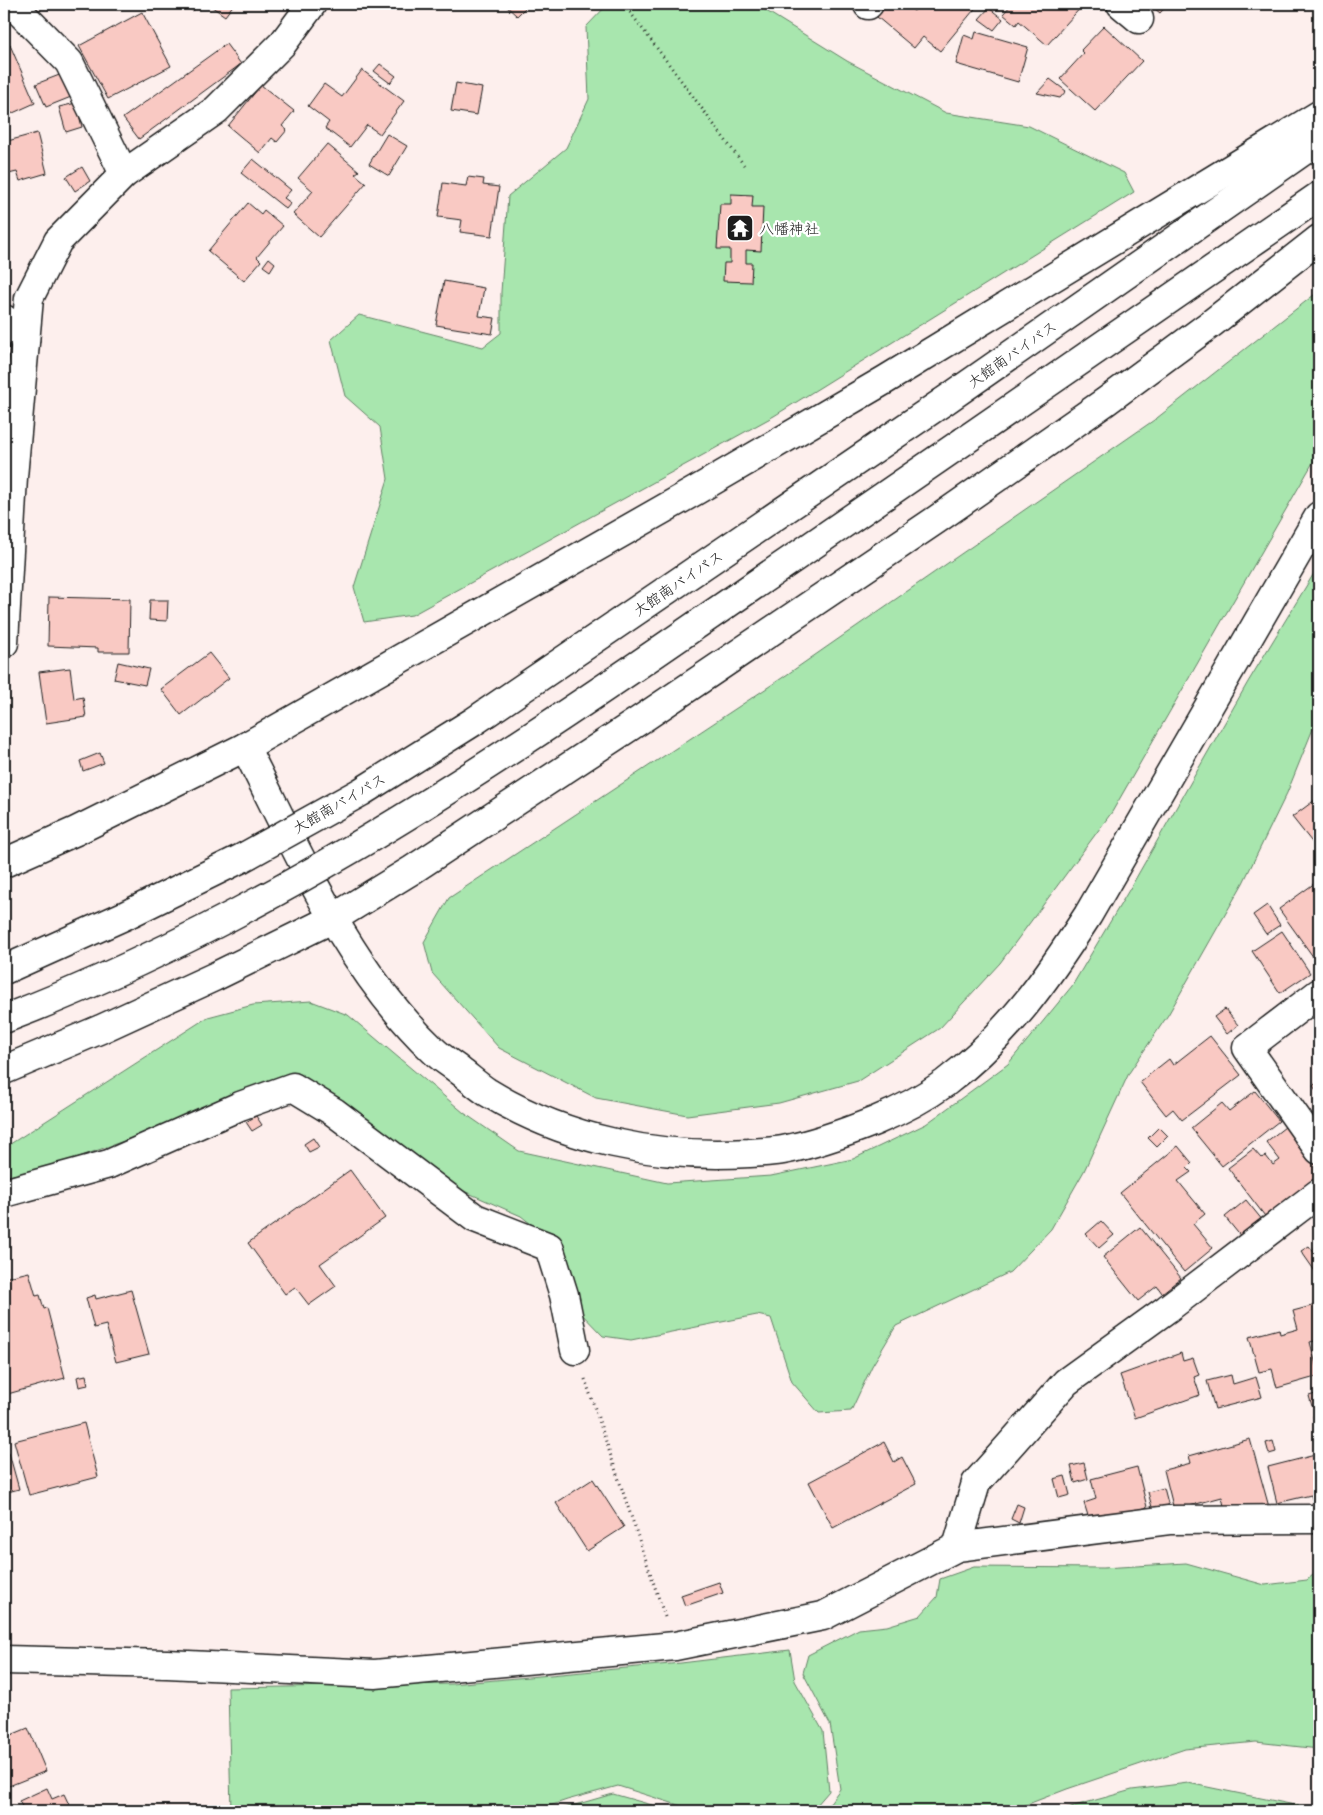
<svg xmlns="http://www.w3.org/2000/svg" width="1323" height="1815" font-family="Delius,'Klee One',sans-serif">
	<style>
		.green { fill: #a8e6ae; stroke: #628165 }
		.building { fill: #f9c9c3; stroke: #1c1c1c }
		.lines { fill: none; stroke-linecap: round; stroke-linejoin: round }
		.minor-casing { stroke: #1c1c1c; stroke-width: 31 }
		.tertiary-casing { stroke: #1c1c1c; stroke-width: 31 }
		.trunk-casing { stroke: #1c1c1c; stroke-width: 31 }
		.path { stroke: #1c1c1c; stroke-width: 3; stroke-dasharray: 1 4; stroke-linecap: butt }
		.minor { stroke: #fff; stroke-width: 28 }
		.tertiary { stroke: #fff; stroke-width: 28 }
		.trunk { stroke: #fff; stroke-width: 28 }
		.trunk-bridge-casing { stroke: #1c1c1c; stroke-width: 31; stroke-linecap: butt }
		.trunk-bridge { stroke: #fff; stroke-width: 28 }
		.labels { text-anchor: middle; dominant-baseline: central; stroke-width: 4.5; stroke-linejoin: round; paint-order: stroke }
		.poi-label { font-size: 15px; fill: #1c1c1c; stroke: #fff; text-anchor: start }
		.street-label { font-size: 15px; fill: #1c1c1c; stroke: #fff }
	</style>
	<rect width="100%" height="100%" fill="#fdefed"/>
	<filter id="ink" filterUnits="userSpaceOnUse"><feTurbulence type="fractalNoise" baseFrequency=".02" numOctaves="2"/><feDisplacementMap in="SourceGraphic" scale="10" xChannelSelector="R" yChannelSelector="G"/><feConvolveMatrix kernelMatrix="1 2 1 2 8 2 1 2 1" color-interpolation-filters="sRGB"/></filter>
	<g filter="url(#ink)">
		<g class="green">
			<polygon points="608,4 755,4 847,61 946,113 1029,126 1124,173 1134,192 774,416 412,615 364,622 354,587 388,479 380,427 345,396 331,340 359,315 483,347 501,333 501,292 508,196 566,148 589,99 586,27"/>
			<polygon points="1319,291 1319,452 1112,812 1000,963 940,1028 858,1081 779,1103 687,1115 596,1098 499,1048 432,973 424,942 449,898 782,678 1157,418"/>
			<polygon points="1319,565 1319,714 1287,793 1243,883 1168,1015 1129,1073 1084,1171 1051,1229 1010,1272 896,1326 872,1366 851,1411 819,1413 792,1382 771,1318 757,1315 631,1340 603,1336 577,1309 555,1243 521,1216 457,1188 340,1099 300,1078 48,1168 4,1177 4,1148 208,1017 253,1005 311,1001 348,1015 464,1113 519,1151 667,1183 771,1176 853,1159 926,1124 1008,1064 1072,986 1132,885 1248,682"/>
			<polygon points="1186,1563 1265,1585 1307,1580 1319,1570 1319,1749 1256,1742 1185,1749 1067,1789 1010,1811 824,1811 840,1789 830,1724 803,1673 808,1655 859,1629 887,1626 920,1616 937,1597 940,1579 974,1567 1103,1568"/>
			<polygon points="790,1650 795,1681 823,1731 829,1791 816,1806 798,1811 697,1811 618,1786 567,1800 535,1811 231,1811 228,1688 452,1684 681,1663"/>
			<polygon points="1188,1783 1319,1810 1319,1811 1062,1811 1067,1808 1132,1790"/>
			<polygon points="613,1794 673,1811 554,1811"/>
		</g>
		<g class="building">
			<polygon points="182,4 198,4 193,11"/>
			<polygon points="208,4 234,4 225,16"/>
			<polygon points="504,4 529,4 517,16"/>
			<polygon points="888,4 905,4 914,11 920,4 976,4 978,5 940,51 923,37 914,48 877,17"/>
			<polygon points="1012,4 1081,4 1083,5 1047,45 1019,21 1016,25 1003,14"/>
			<polygon points="1149,4 1168,4 1160,13"/>
			<polygon points="989,8 1003,19 994,30 979,19"/>
			<polygon points="142,12 171,66 108,99 79,46"/>
			<polygon points="1104,26 1142,61 1095,111 1060,79 1084,53 1081,50"/>
			<polygon points="976,32 1028,47 1018,82 956,64 964,35 974,39"/>
			<polygon points="226,44 241,64 139,139 123,118"/>
			<polygon points="10,45 35,103 4,117 4,48"/>
			<polygon points="380,64 396,76 390,83 374,71"/>
			<polygon points="362,70 404,101 380,134 367,125 350,147 325,128 329,122 308,106 324,84 342,97"/>
			<polygon points="62,74 71,97 46,107 36,84"/>
			<polygon points="1050,79 1066,91 1060,98 1037,93"/>
			<polygon points="456,83 482,88 477,115 451,111"/>
			<polygon points="261,85 294,111 282,126 287,130 277,142 272,138 260,153 228,126"/>
			<polygon points="76,103 82,127 66,132 59,107"/>
			<polygon points="37,133 47,173 20,181 17,172 4,175 4,142"/>
			<polygon points="387,134 407,146 389,176 369,164"/>
			<polygon points="327,144 359,171 355,174 366,183 319,237 293,214 313,191 298,178"/>
			<polygon points="253,159 291,190 284,198 291,203 286,209 241,173"/>
			<polygon points="82,167 90,181 75,191 66,177"/>
			<polygon points="468,177 484,179 483,185 499,187 492,236 460,232 462,220 438,217 443,183 466,186"/>
			<polygon points="731,194 753,195 752,207 763,207 761,251 746,250 746,263 752,263 751,282 723,281 724,263 730,263 730,249 717,249 720,204 731,204"/>
			<polygon points="248,203 261,214 264,210 283,226 257,257 261,261 244,281 208,251"/>
			<polygon points="269,258 275,263 270,271 263,266"/>
			<polygon points="444,281 484,288 479,316 495,318 492,334 436,325"/>
			<polygon points="49,597 130,599 129,652 98,652 98,648 48,646"/>
			<polygon points="150,600 168,600 167,621 149,620"/>
			<polygon points="209,653 229,678 181,715 161,689"/>
			<polygon points="118,662 149,669 145,685 114,679"/>
			<polygon points="70,668 74,699 83,697 86,717 46,723 39,672"/>
			<polygon points="100,753 104,763 83,771 80,761"/>
			<polygon points="1319,769 1319,779 1314,774"/>
			<polygon points="1319,797 1319,851 1292,817"/>
			<polygon points="1315,883 1319,889 1319,965 1279,909"/>
			<polygon points="1267,905 1280,925 1266,934 1253,915"/>
			<polygon points="1282,931 1310,973 1280,993 1252,951"/>
			<polygon points="1225,1009 1238,1025 1227,1034 1214,1017"/>
			<polygon points="1210,1036 1241,1075 1182,1120 1173,1109 1166,1115 1140,1082 1169,1059 1173,1065"/>
			<polygon points="1319,1080 1319,1094 1313,1086"/>
			<polygon points="1255,1091 1279,1121 1222,1166 1191,1128 1222,1103 1229,1111"/>
			<polygon points="256,1116 262,1125 252,1131 246,1122"/>
			<polygon points="1159,1127 1168,1136 1157,1147 1148,1138"/>
			<polygon points="1285,1127 1319,1170 1319,1176 1316,1183 1268,1220 1228,1168 1253,1149 1261,1158 1266,1156 1273,1165 1280,1160 1266,1142"/>
			<polygon points="313,1138 319,1147 309,1152 304,1144"/>
			<polygon points="1178,1146 1192,1163 1187,1168 1191,1172 1178,1181 1205,1214 1193,1224 1213,1248 1184,1272 1120,1193"/>
			<polygon points="350,1170 385,1218 320,1264 336,1286 309,1305 295,1287 285,1294 248,1243"/>
			<polygon points="1246,1200 1263,1221 1242,1238 1225,1217"/>
			<polygon points="1101,1221 1114,1235 1099,1248 1086,1234"/>
			<polygon points="1140,1227 1181,1278 1162,1293 1157,1286 1138,1301 1103,1257"/>
			<polygon points="1319,1244 1319,1255 1314,1248"/>
			<polygon points="1309,1246 1319,1259 1319,1272 1317,1274 1301,1251"/>
			<polygon points="29,1272 36,1296 40,1295 44,1309 47,1308 65,1378 4,1395 4,1278"/>
			<polygon points="131,1290 149,1354 116,1362 106,1325 94,1328 86,1298 95,1295 96,1299"/>
			<polygon points="1319,1304 1319,1340 1310,1342 1319,1376 1277,1388 1272,1369 1259,1372 1249,1337 1279,1329 1280,1334 1298,1329 1293,1311"/>
			<polygon points="1181,1353 1183,1361 1193,1358 1199,1375 1194,1377 1200,1395 1135,1418 1120,1375"/>
			<polygon points="86,1375 88,1385 79,1387 77,1377"/>
			<polygon points="1231,1375 1233,1384 1256,1377 1262,1397 1215,1409 1207,1381"/>
			<polygon points="1319,1393 1319,1404 1312,1406 1309,1396"/>
			<polygon points="1319,1414 1319,1440 1313,1416"/>
			<polygon points="84,1423 98,1477 29,1495 14,1441"/>
			<polygon points="1250,1439 1269,1507 1224,1506 1222,1497 1174,1510 1164,1470 1191,1463 1189,1456"/>
			<polygon points="1273,1441 1276,1452 1269,1454 1266,1443"/>
			<polygon points="884,1442 894,1462 902,1457 916,1484 833,1528 809,1482"/>
			<polygon points="9,1453 19,1489 4,1493 4,1454"/>
			<polygon points="1319,1454 1319,1507 1315,1508 1311,1495 1277,1503 1268,1467"/>
			<polygon points="1084,1463 1088,1479 1075,1483 1071,1466"/>
			<polygon points="1137,1467 1147,1507 1090,1522 1084,1503 1096,1499 1091,1479"/>
			<polygon points="1065,1476 1070,1495 1059,1498 1054,1479"/>
			<polygon points="593,1479 624,1527 587,1551 556,1503"/>
			<polygon points="1164,1488 1170,1511 1154,1515 1148,1492"/>
			<polygon points="1017,1504 1024,1507 1019,1523 1011,1519"/>
			<polygon points="719,1582 723,1593 685,1606 681,1595"/>
			<polygon points="28,1728 46,1771 4,1788 4,1738"/>
			<polygon points="47,1788 52,1799 64,1794 72,1811 17,1811 23,1808 19,1801"/>
		</g>
		<g class="lines">
			<g class="minor-casing">
				<g id="minor">
					<polyline points="12,4 69,62 124,174"/>
					<polyline points="1121,4 1139,19"/>
					<polyline points="868,5 869,4"/>
					<polyline points="4,319 25,340"/>
					<polyline points="4,643 13,477 29,298 58,241 124,174 216,110 283,43 312,4"/>
					<polyline points="1319,993 1247,1048 1319,1150"/>
					<polyline points="4,1193 109,1164 240,1106 293,1087 334,1112 475,1218 549,1247 564,1295 575,1350"/>
					<polyline points="957,1547 976,1483 1066,1382 1167,1309 1319,1193"/>
					<polyline points="4,1660 167,1664 375,1674 675,1646 823,1616 957,1547 1169,1520 1319,1519"/>
				</g>
			</g>
			<g class="tertiary-casing">
				<path id="tertiary" d="M245,747C299,853 346,967 433,1050C441,1058 451,1064 460,1071C469,1078 478,1086 487,1092C565,1140 659,1159 749,1153C760,1152 772,1152 783,1150C814,1144 845,1133 875,1121C899,1111 924,1098 945,1083C1008,1035 1046,980 1088,915L1319,516"/>
			</g>
			<g class="trunk-casing">
				<g id="trunk">
					<polyline points="943,402 1319,140"/>
					<polyline points="964,441 1319,196"/>
					<polyline points="4,863 76,831 245,747 695,491 885,380 1319,115"/>
					<polyline points="4,1070 101,1029 214,977 332,919 412,870 643,718 936,520 1105,402 1212,323 1319,239"/>
				</g>
			</g>
			<g class="path">
				<polyline points="624,4 744,165"/>
				<polyline points="585,1379 665,1617"/>
			</g>
			<use href="#minor" class="minor"/>
			<use href="#tertiary" class="tertiary"/>
			<use href="#trunk" class="trunk"/>
			<g class="trunk-bridge-casing">
				<g id="trunk-bridge">
					<polyline points="4,970 124,916 242,858 361,792 473,722 943,402"/>
					<path d="M4,1019C246,927 464,785 676,639C772,573 868,507 964,441"/>
				</g>
			</g>
			<use href="#trunk-bridge" class="trunk-bridge"/>
		</g>
	</g>
	<defs>
		<g id="temple-square" transform="scale(1.4375)"><rect x="-9" y="-9" width="18" height="18" rx="4" fill="#1c1c1c" stroke="#fff"/><path d="M0-6L5-2H3V0L6.5 2.5H4V6H1.5V3h-3V6H-4V2.5H-6.5L-3 0V-2H-5Z" fill="#fff"/></g>
	</defs>
	<g fill-rule="evenodd">
		<use href="#temple-square" x="740" y="228"/>
	</g>
	<g class="labels">
		<g class="poi-label">
			<text x="759" y="228">八幡神社</text>
		</g>
		<g class="street-label">
			<text transform="translate(1012 354) rotate(-35)">大館南バイパス</text>
			<text transform="translate(678 583) rotate(-34)">大館南バイパス</text>
			<text transform="translate(339 803) rotate(-30)">大館南バイパス</text>
		</g>
	</g>
	<rect width="1323" height="1815" fill="none" stroke="#fff" stroke-width="20"/>
	<rect x="10" y="10" width="1303" height="1795" fill="none" stroke="#1c1c1c" stroke-width="2" filter="url(#ink)"/>
</svg>
